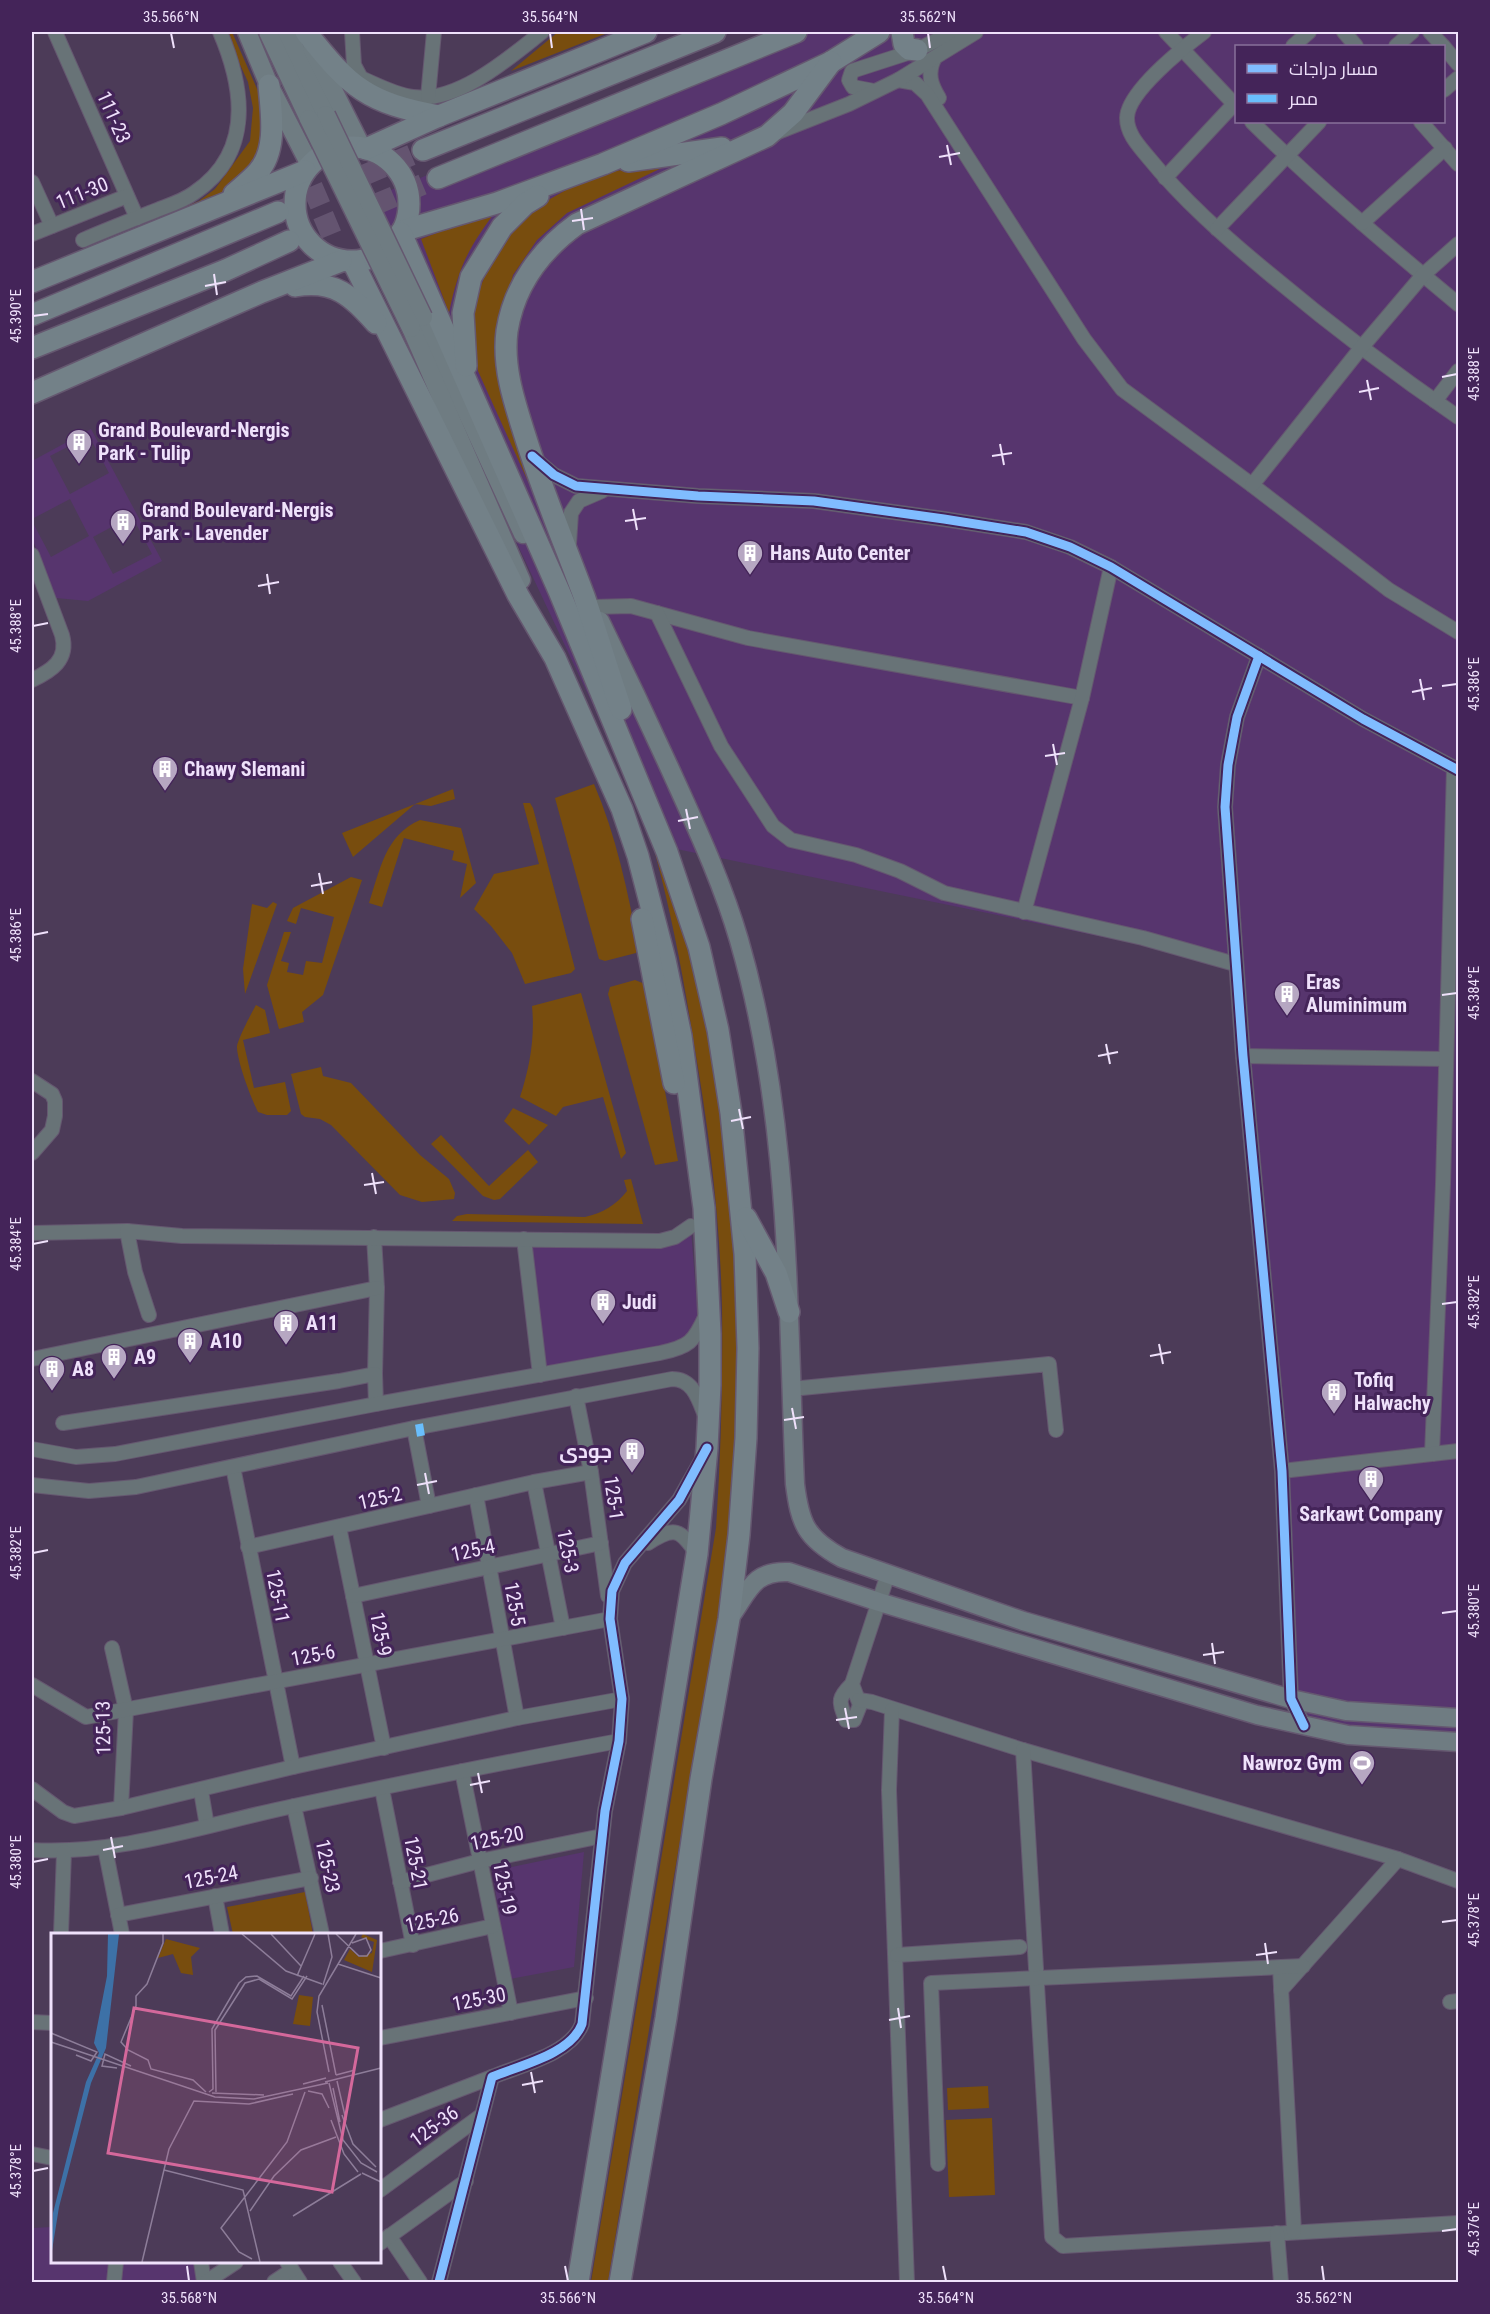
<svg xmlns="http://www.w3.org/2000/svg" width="1490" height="2314" font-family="'Roboto Condensed',Cairo,sans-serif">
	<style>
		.built { fill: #57356e; fill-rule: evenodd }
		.green { fill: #784d0e }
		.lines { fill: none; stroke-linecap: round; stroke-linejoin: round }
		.highway-tunnel { stroke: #645470; stroke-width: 21; stroke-dasharray: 21 10; stroke-linecap: butt }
		.minor-casing { stroke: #655870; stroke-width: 16 }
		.major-casing { stroke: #655870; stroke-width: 21 }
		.highway-casing { stroke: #655870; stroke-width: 24 }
		.minor { stroke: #687377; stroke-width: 14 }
		.major { stroke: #6f7c82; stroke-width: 18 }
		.highway { stroke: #738188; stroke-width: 21 }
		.major-bridge-casing { stroke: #655870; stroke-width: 21; stroke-linecap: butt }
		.major-bridge { stroke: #6f7c82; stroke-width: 18 }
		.quiet { stroke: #69befc; stroke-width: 8; stroke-dasharray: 15 8; stroke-linecap: butt }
		.cycleway-casing { stroke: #442459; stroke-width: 13 }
		.cycleway { stroke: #80bcff; stroke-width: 9 }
		.ticks { fill: none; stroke: #efe1fb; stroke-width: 2 }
		.labels { text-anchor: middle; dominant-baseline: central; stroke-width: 6; stroke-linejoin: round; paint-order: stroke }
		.street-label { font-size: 20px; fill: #efe1fb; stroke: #442459 }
		.poi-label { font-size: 20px; font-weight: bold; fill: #efe1fb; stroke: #442459; text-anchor: start }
		.inset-road { fill: none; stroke: #8d7d99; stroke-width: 1.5 }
		.view { fill: #d4689b; fill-opacity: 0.15; stroke: #d4689b; stroke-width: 3 }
		.inset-edge { fill: none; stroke: #efe1fb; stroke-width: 3 }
		.neatline { fill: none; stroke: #efe1fb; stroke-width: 2 }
		.ticks-label { font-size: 15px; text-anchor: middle; fill: #efe1fb }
	</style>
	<rect width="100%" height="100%" fill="#4c3b58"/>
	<g class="built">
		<path d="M774,32H1458V1734L1348,1725L1290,1711L1284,1511L1235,964L652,844L593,705L357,204ZM1236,46H1444V122H1236Z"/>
		<path d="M91,429L162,561L88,601L56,598L32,538V521L51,557L89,536L70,499L32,519V461ZM89,436L109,473L70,494L50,456ZM132,516L152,554L113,574L93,537Z"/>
		<polygon points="691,1230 699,1330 693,1339 540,1375 524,1239 660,1241"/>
		<polygon points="584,1852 574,1967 510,1979 492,1871"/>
		<polygon points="52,2227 52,2262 109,2262 107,2282 32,2282 32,2228"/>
		<polygon points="120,2262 195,2262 199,2282 118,2282"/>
	</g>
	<g class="green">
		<polygon points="225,32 232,32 258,91 266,128 262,147 249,172 227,191 192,211 98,244 199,201 215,189 250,141 253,108 248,82"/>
		<polygon points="558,32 610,32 511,71"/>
		<polygon points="668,165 567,213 537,240 513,275 504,310 549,528 478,371 473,332 476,298 491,261 511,231 536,207 596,173"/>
		<path d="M497,210C469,246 458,268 449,313L421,239Z"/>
		<path d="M594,784C616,835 628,892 638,946L636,953L605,961L599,959L555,798Z"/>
		<polygon points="453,789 455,799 431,806 415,804 353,857 342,833"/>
		<polygon points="523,803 530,803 533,808 575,969 571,973 525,984 512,953 491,926 474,909 494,874 539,864"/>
		<path d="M420,820L461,828L476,883L460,898L467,864L452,860L454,851L404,838L382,907L369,903C380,870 385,835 420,820Z"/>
		<path d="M659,851L693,953L720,1094L736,1264L739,1373L736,1476L727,1564L673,1882L608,2282H591L716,1528C721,1454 723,1380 722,1306C720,1218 709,1130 694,1044C684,980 672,916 655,853Z"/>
		<polygon points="351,877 362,880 323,995 302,1012 304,1022 279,1029 267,985 284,932 291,932 281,961 289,963 287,972 303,975 306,961 322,963 334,917 301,908 296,924 287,921 293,908"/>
		<polygon points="273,902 277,904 245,994 243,969 252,904 267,908"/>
		<polygon points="635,980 645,984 678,1161 655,1165 608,994 610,987"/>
		<path d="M581,993L626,1153L621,1159L603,1097L563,1107L556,1116L520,1097C530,1066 535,1038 532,1006Z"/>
		<path d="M256,1005L265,1010L270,1033L243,1040L254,1088L285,1082L291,1111L287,1115H267L258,1112C251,1098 238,1064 237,1048C236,1042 252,1012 256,1005Z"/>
		<polygon points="321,1067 323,1076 351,1083 420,1155 449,1179 455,1193 454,1199 422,1202 400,1195 331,1125 320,1119 305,1117 301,1114 291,1074"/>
		<polygon points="513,1108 548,1125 529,1145 504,1121"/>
		<polygon points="441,1135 489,1186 528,1150 538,1162 500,1199 494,1200 483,1196 431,1144"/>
		<path d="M631,1179L643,1224L452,1221L457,1216L467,1214L585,1217C603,1213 616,1205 627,1191L624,1180Z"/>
		<polygon points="305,1892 313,1934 233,1934 227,1907"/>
		<polygon points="988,2086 989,2108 948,2110 947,2088"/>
		<polygon points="992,2118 995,2195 949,2197 946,2120"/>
	</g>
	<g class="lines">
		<g class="highway-tunnel">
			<polyline points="278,212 423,150"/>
			<polyline points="289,241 438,178"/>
		</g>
		<g class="minor-casing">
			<g id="minor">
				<polyline points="55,32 137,218"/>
				<path d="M352,32L354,65L361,78C377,85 396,95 413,97C458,103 509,58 542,32"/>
				<polyline points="1166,32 1236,106"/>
				<path d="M1204,32C1183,48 1127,92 1127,118C1127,134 1139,146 1148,157C1183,200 1224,236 1266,271C1328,323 1392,372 1458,417"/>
				<polyline points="1344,32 1356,46"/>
				<polyline points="1430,32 1443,46"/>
				<polyline points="1293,46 1309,32"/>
				<polyline points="1396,46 1412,32"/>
				<polyline points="1444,47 1458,64"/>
				<path d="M934,59C927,74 931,85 939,98"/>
				<polyline points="898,80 915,83 927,94 1084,339 1122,389 1252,485 1389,590 1458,632"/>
				<polyline points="1444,90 1458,78"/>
				<polyline points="874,91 853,87 849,80 852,71 917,50 953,32"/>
				<polyline points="428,97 434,32"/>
				<path d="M1252,122C1317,186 1388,246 1458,304"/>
				<polyline points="1421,122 1458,164"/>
				<polyline points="778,132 849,104 898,80 976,32"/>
				<polyline points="1165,178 1236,102"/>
				<polyline points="32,182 52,226"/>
				<polyline points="1362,223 1445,148"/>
				<polyline points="1217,229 1319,122"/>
				<polyline points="32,234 127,196"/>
				<path d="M83,240C106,230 129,221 152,212C166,206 182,202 194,193C254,153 244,88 220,32"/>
				<polyline points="1435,401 1458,371"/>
				<polyline points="535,459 554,475 576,486 698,496 814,501 944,519 1026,532 1070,547 1111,567 1363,719 1458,770"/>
				<polyline points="1252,485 1361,348 1423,275 1458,244"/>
				<polyline points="569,544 571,513 579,501 602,491"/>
				<path d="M32,555L62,635C69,660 51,671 32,680"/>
				<polyline points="593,607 631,606 748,638 1082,698"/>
				<polyline points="657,613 721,746 773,826 791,840 856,855 900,871 944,893 1143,938 1235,964"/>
				<polyline points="1259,656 1237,717 1228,765 1225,807 1243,1056 1282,1471 1291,1699 1304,1726"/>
				<polyline points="1024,912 1082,698 1111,567"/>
				<polyline points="1243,1056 1446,1059"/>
				<polyline points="32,1081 52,1094 55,1101 55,1116 52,1130 32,1153"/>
				<polyline points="32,1233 127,1231"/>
				<polyline points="374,1237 377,1288 375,1374"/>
				<polyline points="524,1239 540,1375"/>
				<polyline points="149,1315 135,1272 127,1231 182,1236 660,1241 675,1237 691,1226"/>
				<polyline points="32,1359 377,1288"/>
				<polyline points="791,1389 1049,1364 1056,1430"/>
				<polyline points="576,1396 591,1472 608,1596"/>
				<polyline points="63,1423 339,1381 375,1374 376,1404"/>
				<polyline points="414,1428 429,1506"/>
				<path d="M32,1449L76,1457L115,1454L376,1404L660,1353C689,1347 694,1342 706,1315"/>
				<polyline points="1432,1454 1443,1184 1454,768"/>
				<polyline points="233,1467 293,1767"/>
				<polyline points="1282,1471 1458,1451"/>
				<polyline points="534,1482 563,1628"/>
				<path d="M32,1485L89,1491L136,1487L414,1428L672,1379C694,1379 699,1401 706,1418"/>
				<polyline points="476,1495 517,1718"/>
				<polyline points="339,1527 384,1748"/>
				<path d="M648,1543C675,1526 680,1529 697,1554"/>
				<polyline points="248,1547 534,1482 591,1472"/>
				<polyline points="353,1596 601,1543"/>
				<polyline points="112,1648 126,1710 121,1808"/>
				<path d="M852,1684L860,1705L854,1720H846C839,1701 837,1699 852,1684L888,1574"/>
				<polyline points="32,1685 86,1717 610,1619"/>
				<polyline points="859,1700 872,1702 1023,1750 1398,1859 1458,1881"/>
				<polyline points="892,1710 889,1790 907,2282"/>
				<polyline points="1023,1750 1052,2237 1063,2246 1458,2223"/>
				<polyline points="462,1771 511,2013"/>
				<polyline points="32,1789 63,1812 74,1816 121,1808 293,1767 517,1718 622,1699"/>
				<polyline points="382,1789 413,1945"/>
				<polyline points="201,1791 207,1826"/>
				<polyline points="294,1806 322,1934"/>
				<polyline points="105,1848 122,1934"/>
				<path d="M32,1850C121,1855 207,1824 294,1806C402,1783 510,1761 619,1741"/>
				<polyline points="400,1882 480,1861 602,1836"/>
				<polyline points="215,1896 222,1934"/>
				<polyline points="118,1915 311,1878"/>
				<polyline points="61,1934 64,1852"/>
				<polyline points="380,1951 493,1926"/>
				<polyline points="897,1955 1020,1947"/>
				<polyline points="1280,1968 1294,2232"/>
				<polyline points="1281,1990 1398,1859"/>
				<polyline points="1450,2002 1458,2001"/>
				<polyline points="32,2022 52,2023"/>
				<polyline points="380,2038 586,1998"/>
				<polyline points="380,2120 492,2077"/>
				<polyline points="32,2154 52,2158"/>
				<polyline points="938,2164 931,1983 1303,1966"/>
				<polyline points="380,2190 482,2115"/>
				<polyline points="1277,2233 1281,2282"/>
				<polyline points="389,2236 420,2282"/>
				<polyline points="380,2243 466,2181"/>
				<polyline points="201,2262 204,2282"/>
				<polyline points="287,2262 300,2282"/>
				<polyline points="340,2262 354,2282"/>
				<polyline points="114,2282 116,2262"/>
				<polyline points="206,2282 236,2262"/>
				<polyline points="274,2282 292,2270"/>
				<path d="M439,2282L492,2077C521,2065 571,2054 582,2024L605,1811L619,1741L622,1699L610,1619L612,1591L625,1563L679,1500L701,1461"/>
			</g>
		</g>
		<g class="major-casing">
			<g id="major">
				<polyline points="247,32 269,85 310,165"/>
				<polyline points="268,32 309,119"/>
				<polyline points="287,32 326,115"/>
				<polyline points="312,48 362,148"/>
				<polyline points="423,317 523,534"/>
				<polyline points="411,328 521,580"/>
				<path d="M600,621C626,674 651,727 675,780C699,833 723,885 739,940C791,1119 787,1301 795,1484C800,1524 806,1538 842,1558L1023,1621L1291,1699L1346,1711L1458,1718"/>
				<path d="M730,1617C748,1593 752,1570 789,1572L879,1602L1257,1715L1348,1735L1458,1742"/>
			</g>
		</g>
		<g class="highway-casing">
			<g id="highway">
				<path d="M306,32C350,88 368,103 439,116"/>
				<polyline points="902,32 904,44 909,49 917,50"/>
				<circle cx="352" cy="204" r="57"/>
				<polyline points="366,149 439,116 646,32"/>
				<polyline points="423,150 715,32"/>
				<polyline points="628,161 722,148"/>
				<polyline points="438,178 796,32"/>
				<path d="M234,194C242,187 251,180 258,172C278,149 271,112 269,85"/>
				<polyline points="402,231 497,203 603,164 721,114 831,62 879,32"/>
				<polyline points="401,233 559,591 667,852 699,947 718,1030 731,1113 745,1254 748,1348 746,1438 739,1535 729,1619 701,1779 666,2018 620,2282"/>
				<polyline points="353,262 518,595 555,658 622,809 638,856 665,960 681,1036 704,1208 710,1334 710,1385 707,1448 697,1554 578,2282"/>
				<polyline points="32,282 305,171"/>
				<path d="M295,286C335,279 351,296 376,323"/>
				<polyline points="32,315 278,212"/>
				<polyline points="32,348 226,270 289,241"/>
				<polyline points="466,366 463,313 471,277 502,227 525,204 538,196"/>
				<polyline points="32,393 262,292 341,261"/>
				<path d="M621,709C608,671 597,634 584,596C565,545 544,495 527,442C516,407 502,369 507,331C514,286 541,250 577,224L767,136L793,113L831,62"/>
				<polyline points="642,919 674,1083"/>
				<polyline points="746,1218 776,1273 789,1312"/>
			</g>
		</g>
		<use href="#minor" class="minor"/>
		<use href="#major" class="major"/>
		<use href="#highway" class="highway"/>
		<g class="major-bridge-casing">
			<g id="major-bridge">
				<polyline points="326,115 423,317"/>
				<polyline points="309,119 411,328"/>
			</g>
		</g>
		<use href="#major-bridge" class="major-bridge"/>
		<polyline class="quiet" points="419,1424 421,1436"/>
		<g class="cycleway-casing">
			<g id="cycleway">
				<polyline points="532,456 554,475 576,486 698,496 814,501 944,519 1026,532 1070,547 1111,567 1363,719 1458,770"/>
				<polyline points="1259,656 1237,717 1228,765 1225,807 1243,1056 1282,1471 1291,1699 1304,1726"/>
				<path d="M439,2282L492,2077C521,2065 571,2054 582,2024L605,1811L619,1741L622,1699L610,1619L612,1591L625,1563L679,1500L707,1448"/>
			</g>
		</g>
		<use href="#cycleway" class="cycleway"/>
	</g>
	<path class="ticks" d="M171,33L174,48M550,33L552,48M928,33L930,48M947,145L951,165M939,157L960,153M581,209L584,230M572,221L593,218M214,274L217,295M205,286L226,282M33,316L48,314M1442,377L1457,374M1367,380L1371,400M1359,392L1379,388M1000,444L1004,465M992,456L1012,453M633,509L637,530M625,521L646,518M267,574L270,594M258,586L279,582M33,626L48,623M1420,679L1424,700M1442,686L1457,684M1412,692L1432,688M1053,744L1057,765M1045,756L1065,753M686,809L690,829M678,821L698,817M319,873L323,894M311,886L332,882M33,935L48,932M1442,995L1457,993M1106,1044L1110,1064M1098,1056L1118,1052M739,1109L743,1129M731,1121L751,1117M372,1173L376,1194M364,1185L384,1182M33,1244L48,1241M1442,1304L1457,1302M1159,1344L1163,1364M1150,1356L1171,1352M792,1408L796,1429M784,1420L804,1417M425,1473L429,1494M417,1485L437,1481M33,1553L48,1550M1442,1613L1457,1611M1212,1643L1215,1664M1203,1655L1224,1652M845,1708L849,1729M836,1720L857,1717M478,1773L482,1793M470,1785L490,1781M111,1837L115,1858M103,1850L123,1846M33,1862L48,1859M1442,1922L1457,1920M1265,1943L1268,1964M1256,1955L1277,1952M898,2008L901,2028M889,2020L910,2016M531,2072L535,2093M522,2085L543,2081M33,2171L48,2168M1442,2231L1457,2229M187,2266L189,2281M565,2266L568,2281M943,2266L946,2281M1322,2266L1324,2281"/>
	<defs>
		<g id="building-pin" transform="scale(1.35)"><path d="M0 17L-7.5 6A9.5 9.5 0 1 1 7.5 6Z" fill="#b6a7c2" stroke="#442459"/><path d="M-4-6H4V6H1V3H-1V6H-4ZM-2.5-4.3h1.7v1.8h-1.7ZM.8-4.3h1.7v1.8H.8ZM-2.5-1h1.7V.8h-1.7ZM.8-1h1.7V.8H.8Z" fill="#fff"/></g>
		<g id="stadium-pin" transform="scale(1.35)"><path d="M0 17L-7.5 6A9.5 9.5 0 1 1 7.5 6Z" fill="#b6a7c2" stroke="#442459"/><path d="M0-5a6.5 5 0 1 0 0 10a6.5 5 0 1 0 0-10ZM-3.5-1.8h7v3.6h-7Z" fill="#fff"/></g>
	</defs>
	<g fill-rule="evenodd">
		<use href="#building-pin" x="79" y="442"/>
		<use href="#building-pin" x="123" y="522"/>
		<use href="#building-pin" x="750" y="553"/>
		<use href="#building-pin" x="165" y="769"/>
		<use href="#building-pin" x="1287" y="994"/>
		<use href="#building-pin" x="603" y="1302"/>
		<use href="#building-pin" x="286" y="1323"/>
		<use href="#building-pin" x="190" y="1341"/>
		<use href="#building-pin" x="114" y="1357"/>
		<use href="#building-pin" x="52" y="1369"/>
		<use href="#building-pin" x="1334" y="1392"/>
		<use href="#building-pin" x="632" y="1451"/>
		<use href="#building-pin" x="1371" y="1479"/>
		<use href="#stadium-pin" x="1362" y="1763"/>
	</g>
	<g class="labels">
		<g class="street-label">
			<text transform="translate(114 117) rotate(66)">111-23</text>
			<text transform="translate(82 193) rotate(-22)">111-30</text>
			<text transform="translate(380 1498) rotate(-13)">125-2</text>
			<text transform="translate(614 1498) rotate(82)">125-1</text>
			<text transform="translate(473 1550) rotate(-12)">125-4</text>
			<text transform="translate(568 1551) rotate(79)">125-3</text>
			<text transform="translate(278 1596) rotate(79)">125-11</text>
			<text transform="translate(515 1604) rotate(80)">125-5</text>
			<text transform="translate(381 1634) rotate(79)">125-9</text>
			<text transform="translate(313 1655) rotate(-11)">125-6</text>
			<text transform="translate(103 1728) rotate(-91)">125-13</text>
			<text transform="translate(497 1838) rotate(-12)">125-20</text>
			<text transform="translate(416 1863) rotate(79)">125-21</text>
			<text transform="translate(328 1866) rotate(78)">125-23</text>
			<text transform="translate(211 1877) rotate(-11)">125-24</text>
			<text transform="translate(505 1888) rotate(79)">125-19</text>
			<text transform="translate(432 1920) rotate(-12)">125-26</text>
			<text transform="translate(479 1999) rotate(-11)">125-30</text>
			<text transform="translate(434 2126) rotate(-36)">125-36</text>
		</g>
		<g class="poi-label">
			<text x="98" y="430">Grand Boulevard-Nergis<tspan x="98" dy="23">Park - Tulip</tspan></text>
			<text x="142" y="510">Grand Boulevard-Nergis<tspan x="142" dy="23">Park - Lavender</tspan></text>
			<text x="770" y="553">Hans Auto Center</text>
			<text x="184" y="769">Chawy Slemani</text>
			<text x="1306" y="982">Eras<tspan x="1306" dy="23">Aluminimum</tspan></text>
			<text x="622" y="1302">Judi</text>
			<text x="306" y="1323">A11</text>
			<text x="210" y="1341">A10</text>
			<text x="134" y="1357">A9</text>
			<text x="72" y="1369">A8</text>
			<text x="1354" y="1380">Tofiq<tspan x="1354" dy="23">Halwachy</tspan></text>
			<text x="612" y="1451" text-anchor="end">جودی</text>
			<text x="1371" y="1514" text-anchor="middle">Sarkawt Company</text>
			<text x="1342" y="1763" text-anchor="end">Nawroz Gym</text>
		</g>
	</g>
	<g transform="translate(51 1933)">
		<rect width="330" height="330" fill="#4c3b58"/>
		<path d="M312,1L326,7L321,39L293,27L299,16L308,24L321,20L323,9L310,4ZM115,6L149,15L140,24L142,42L130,40L122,21L107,25ZM248,62L262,64L259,93L242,91Z" fill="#784d0e"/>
		<path d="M57,1H68L55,115L40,150L8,274L0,324L2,280L35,149L48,120L43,110L56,43Z" fill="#3d71a7"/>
		<path class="inset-road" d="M112,1V10L96,51L85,63V73L70,109L77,117L97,127L100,136L142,147L155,159M191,1L235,38L271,51M220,1L250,33M285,1L308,23H316L320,17L315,5L301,10M287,31L330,45M246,43L264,1M272,52L281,24L277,1M271,72L285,142M0,100L46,119L40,128L25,122M0,109L164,164L203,166L277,150M66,135L51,133L54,121L80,133M278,139L266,79L268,63L305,1M285,142L304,137M286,148L295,187M274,149L330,135M278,150L292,207L310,230L326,239M252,151L275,145M282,155L289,189M257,158L271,161L278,175M158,159L162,156L161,96L188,50L195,44L206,43L240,63L253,43M165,159L164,97L194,50L208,46L241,66L256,43M161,160L213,162M291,182L302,211L325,234M280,187L293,221L307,239M113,237L192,257L209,329M311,240L330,249M199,278L223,243L250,217L285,204M242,283L310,241M201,326L188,319L170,295L236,209L254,159M91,329L118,216L143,168L198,171L242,161"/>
		<path class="view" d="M83,75L307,115L281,259L57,220Z"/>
		<rect width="330" height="330" class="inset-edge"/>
	</g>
	<rect width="1490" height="2314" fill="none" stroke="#442459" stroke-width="66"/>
	<rect x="1235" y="45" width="210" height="78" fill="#442459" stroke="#88709a" stroke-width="1.5"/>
	<rect x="1247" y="64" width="30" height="9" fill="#80bcff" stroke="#88709a" stroke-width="1.5"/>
	<text x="1289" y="75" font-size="18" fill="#efe1fb">مسار دراجات</text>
	<rect x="1247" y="94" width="30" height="9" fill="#69befc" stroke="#88709a" stroke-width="1.5"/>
	<text x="1289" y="105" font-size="18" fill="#efe1fb">ممر</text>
	<rect x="33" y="33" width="1424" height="2248" class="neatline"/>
	<g class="ticks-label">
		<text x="171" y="22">35.566°N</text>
		<text x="550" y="22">35.564°N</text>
		<text x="928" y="22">35.562°N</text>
		<text transform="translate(16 316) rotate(-90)" y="5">45.390°E</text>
		<text transform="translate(1474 374) rotate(-90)" y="5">45.388°E</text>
		<text transform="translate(16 626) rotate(-90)" y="5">45.388°E</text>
		<text transform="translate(1474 684) rotate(-90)" y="5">45.386°E</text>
		<text transform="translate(16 935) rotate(-90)" y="5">45.386°E</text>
		<text transform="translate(1474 993) rotate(-90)" y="5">45.384°E</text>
		<text transform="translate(16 1244) rotate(-90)" y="5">45.384°E</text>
		<text transform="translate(1474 1302) rotate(-90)" y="5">45.382°E</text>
		<text transform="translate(16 1553) rotate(-90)" y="5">45.382°E</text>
		<text transform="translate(1474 1611) rotate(-90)" y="5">45.380°E</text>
		<text transform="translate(16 1862) rotate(-90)" y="5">45.380°E</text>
		<text transform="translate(1474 1920) rotate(-90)" y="5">45.378°E</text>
		<text transform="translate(16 2171) rotate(-90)" y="5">45.378°E</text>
		<text transform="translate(1474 2229) rotate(-90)" y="5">45.376°E</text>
		<text x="189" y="2303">35.568°N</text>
		<text x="568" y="2303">35.566°N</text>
		<text x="946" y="2303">35.564°N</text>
		<text x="1324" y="2303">35.562°N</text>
	</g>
</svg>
